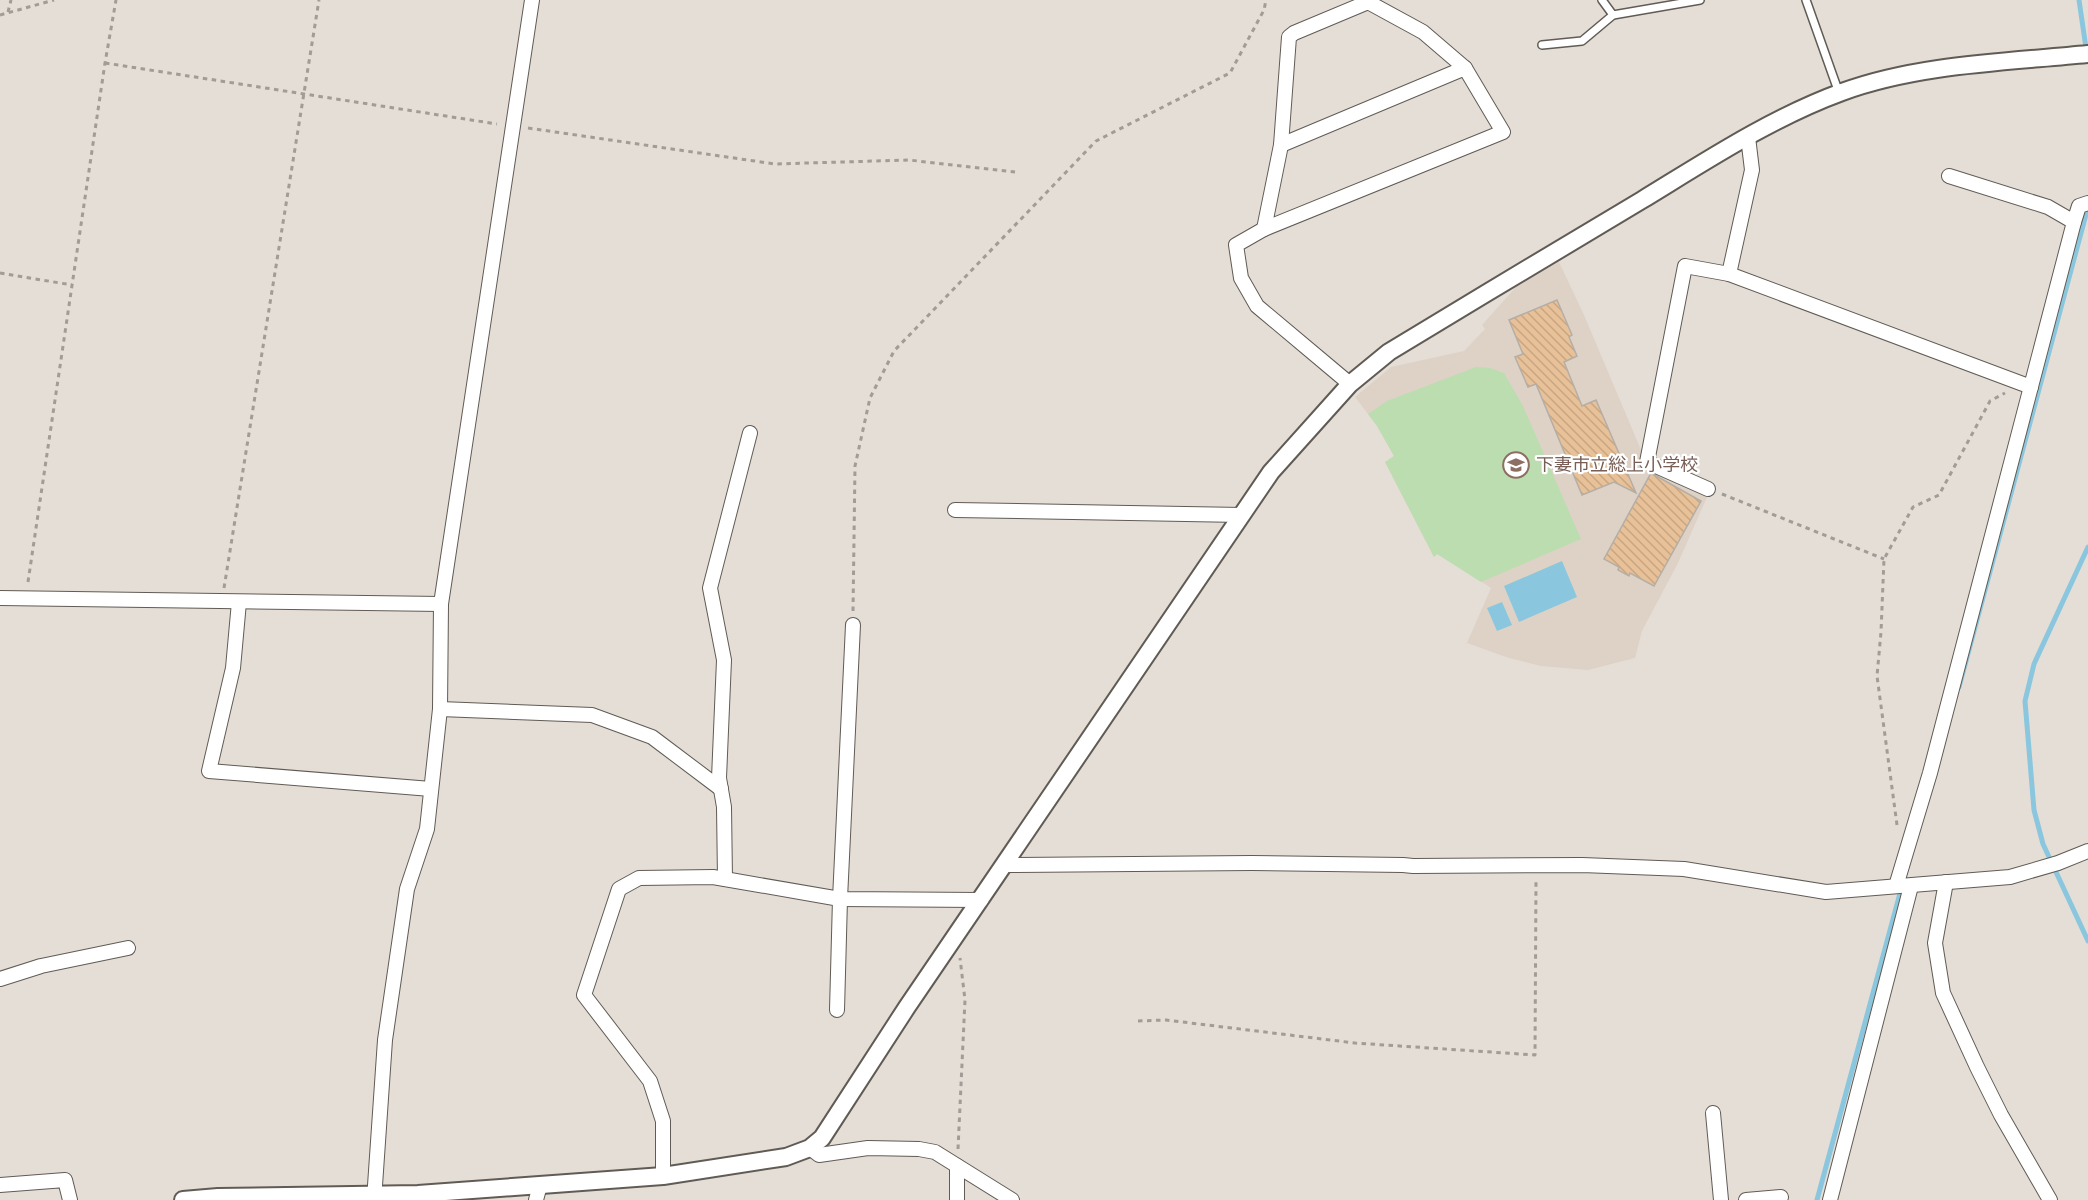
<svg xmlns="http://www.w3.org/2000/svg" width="2088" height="1200" font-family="Rubik,'Noto Sans JP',sans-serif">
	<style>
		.built { fill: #ddd2c5 }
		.garden { fill: #bcddb0 }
		.water { fill: #8ac7de }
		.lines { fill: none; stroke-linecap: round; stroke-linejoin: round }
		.stream { stroke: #8ac7de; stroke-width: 5 }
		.building { fill: url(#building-back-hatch); stroke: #b4aea7; stroke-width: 1.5 }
		.service-casing { stroke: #605b54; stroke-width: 10 }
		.minor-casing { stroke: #605b54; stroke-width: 16 }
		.tertiary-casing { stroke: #605b54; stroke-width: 20 }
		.path { stroke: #a19c96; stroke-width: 3; stroke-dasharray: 4.5 4.5; stroke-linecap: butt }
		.service { stroke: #fff; stroke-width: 7 }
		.minor { stroke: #fff; stroke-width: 14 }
		.tertiary { stroke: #fff; stroke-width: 16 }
		.labels { text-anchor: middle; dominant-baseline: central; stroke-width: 4.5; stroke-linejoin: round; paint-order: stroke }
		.education-label { font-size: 18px; fill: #785e54; stroke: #fff; text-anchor: start }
	</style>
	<defs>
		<pattern id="building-back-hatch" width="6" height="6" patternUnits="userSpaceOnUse" patternTransform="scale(1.5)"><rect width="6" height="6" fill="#e8c198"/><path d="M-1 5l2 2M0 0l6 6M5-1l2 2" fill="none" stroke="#c7a683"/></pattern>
	</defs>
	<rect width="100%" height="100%" fill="#e5ded7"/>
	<polygon class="built" points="1559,262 1584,315 1644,457 1708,495 1678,563 1642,631 1635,658 1588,670 1541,666 1509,658 1467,643 1491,588 1449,560 1437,554 1434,557 1385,462 1394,456 1377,426 1355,397 1391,367 1464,351 1485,329 1482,325 1516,287"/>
	<polygon class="garden" points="1476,367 1490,368 1504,373 1523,406 1581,539 1481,582 1437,554 1434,557 1385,462 1394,456 1377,426 1368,414 1387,401"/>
	<g class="water">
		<polygon points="1562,561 1577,597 1519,622 1504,586"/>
		<polygon points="1502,602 1512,625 1497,631 1487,608"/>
	</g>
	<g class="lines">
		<g class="stream">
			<polyline points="2079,0 2086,48"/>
			<polyline points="2088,547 2034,664 2025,701 2034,810 2043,844 2088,941"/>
			<polyline points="1959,687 2088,207"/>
			<polyline points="1817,1200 1902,886"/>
		</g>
	</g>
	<g class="building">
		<polygon points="1557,300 1572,335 1569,337 1577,356 1564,362 1582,406 1596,400 1636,493 1614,482 1582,495 1536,384 1528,387 1515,357 1523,354 1509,320"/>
		<polygon points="1651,473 1701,501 1654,586 1630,573 1629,576 1618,570 1619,567 1604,559"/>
	</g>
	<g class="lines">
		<g class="service-casing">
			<g id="service">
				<polyline points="1602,0 1613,15 1700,0"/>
				<polyline points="1806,0 1839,93"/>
				<polyline points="1542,45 1582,41 1613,15"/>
			</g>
		</g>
		<g class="minor-casing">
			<g id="minor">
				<polygon points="1368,2 1423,32 1465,68 1503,132 1264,229 1281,145 1289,37 1294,33"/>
				<polyline points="1748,137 1752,170 1729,274 2031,387"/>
				<polyline points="1281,145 1465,68"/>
				<polyline points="1949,176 2048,207 2074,222"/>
				<polyline points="1264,229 1236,245 1241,278 1257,306 1350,384"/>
				<polyline points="1708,489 1647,462 1685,266 1729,274"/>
				<polyline points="955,510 1242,515"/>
				<polyline points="0,598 441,604"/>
				<polyline points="239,602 233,668 209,771 431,789"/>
				<polyline points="853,625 840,899 981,900"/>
				<polyline points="440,709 592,715 652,737 721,789"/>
				<polyline points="1005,865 1252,863 1403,865 1413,866 1582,865 1684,869 1826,892 2010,877 2058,863 2088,851"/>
				<polyline points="725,879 724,807 719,778 724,660 710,588 750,433"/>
				<polyline points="1946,882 1935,943 1943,993 1977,1067 2001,1115 2050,1200"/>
				<polyline points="1896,886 1930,773 2074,222 2079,206 2088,203"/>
				<polyline points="0,979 41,966 128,948"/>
				<polyline points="1713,1113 1721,1200"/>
				<polyline points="810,1148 819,1155 868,1148 919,1149 935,1152 1012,1200"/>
				<polyline points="663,1176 663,1121 650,1081 584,995 619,889 639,878 713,877 840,899 837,1010"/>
				<polyline points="0,1185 65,1180 70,1200"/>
				<polyline points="374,1200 385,1040 407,889 427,829 440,709 441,604 532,0"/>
				<polyline points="536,1200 540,1185"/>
				<polyline points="957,1200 957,1166"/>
				<polyline points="1746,1200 1781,1197"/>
				<polyline points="1830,1200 1911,886"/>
			</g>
		</g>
		<g class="tertiary-casing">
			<path id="tertiary" d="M183,1200L218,1197L418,1194L663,1176L786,1157L810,1148L822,1138L907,1007L1271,472L1350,384L1389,352C1473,301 1558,250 1642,200C1706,161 1771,118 1842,92C1918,64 2008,62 2088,54"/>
		</g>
		<g class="path">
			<polyline points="8,12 11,0"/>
			<polyline points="0,15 54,0"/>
			<polyline points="105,63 497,124"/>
			<polyline points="528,128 775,164 909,160 1015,172"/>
			<polyline points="0,273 72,285"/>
			<polyline points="1722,494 1884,559"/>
			<polyline points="28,582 105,63 116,0"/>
			<polyline points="224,588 319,0"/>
			<polyline points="853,611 855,466 870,398 894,351 1096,141 1230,73 1264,10 1266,0"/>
			<polyline points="1897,825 1877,676 1881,632 1884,559 1913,507 1939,495 1990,401 2005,393"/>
			<polyline points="1138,1021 1166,1020 1355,1043 1535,1055 1536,880"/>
			<polyline points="958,1149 965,1000 960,958"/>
		</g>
		<use href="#service" class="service"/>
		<use href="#minor" class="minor"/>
		<use href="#tertiary" class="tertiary"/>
	</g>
	<defs>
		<g id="school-ring" transform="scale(1.35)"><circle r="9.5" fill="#fff" stroke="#8d6e63" stroke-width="1.5"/><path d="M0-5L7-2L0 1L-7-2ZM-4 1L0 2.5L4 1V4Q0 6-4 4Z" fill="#8d6e63"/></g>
	</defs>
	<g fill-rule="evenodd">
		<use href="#school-ring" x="1516" y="465"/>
	</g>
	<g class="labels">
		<g class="education-label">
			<text x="1536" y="465">下妻市立総上小学校</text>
		</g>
	</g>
</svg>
